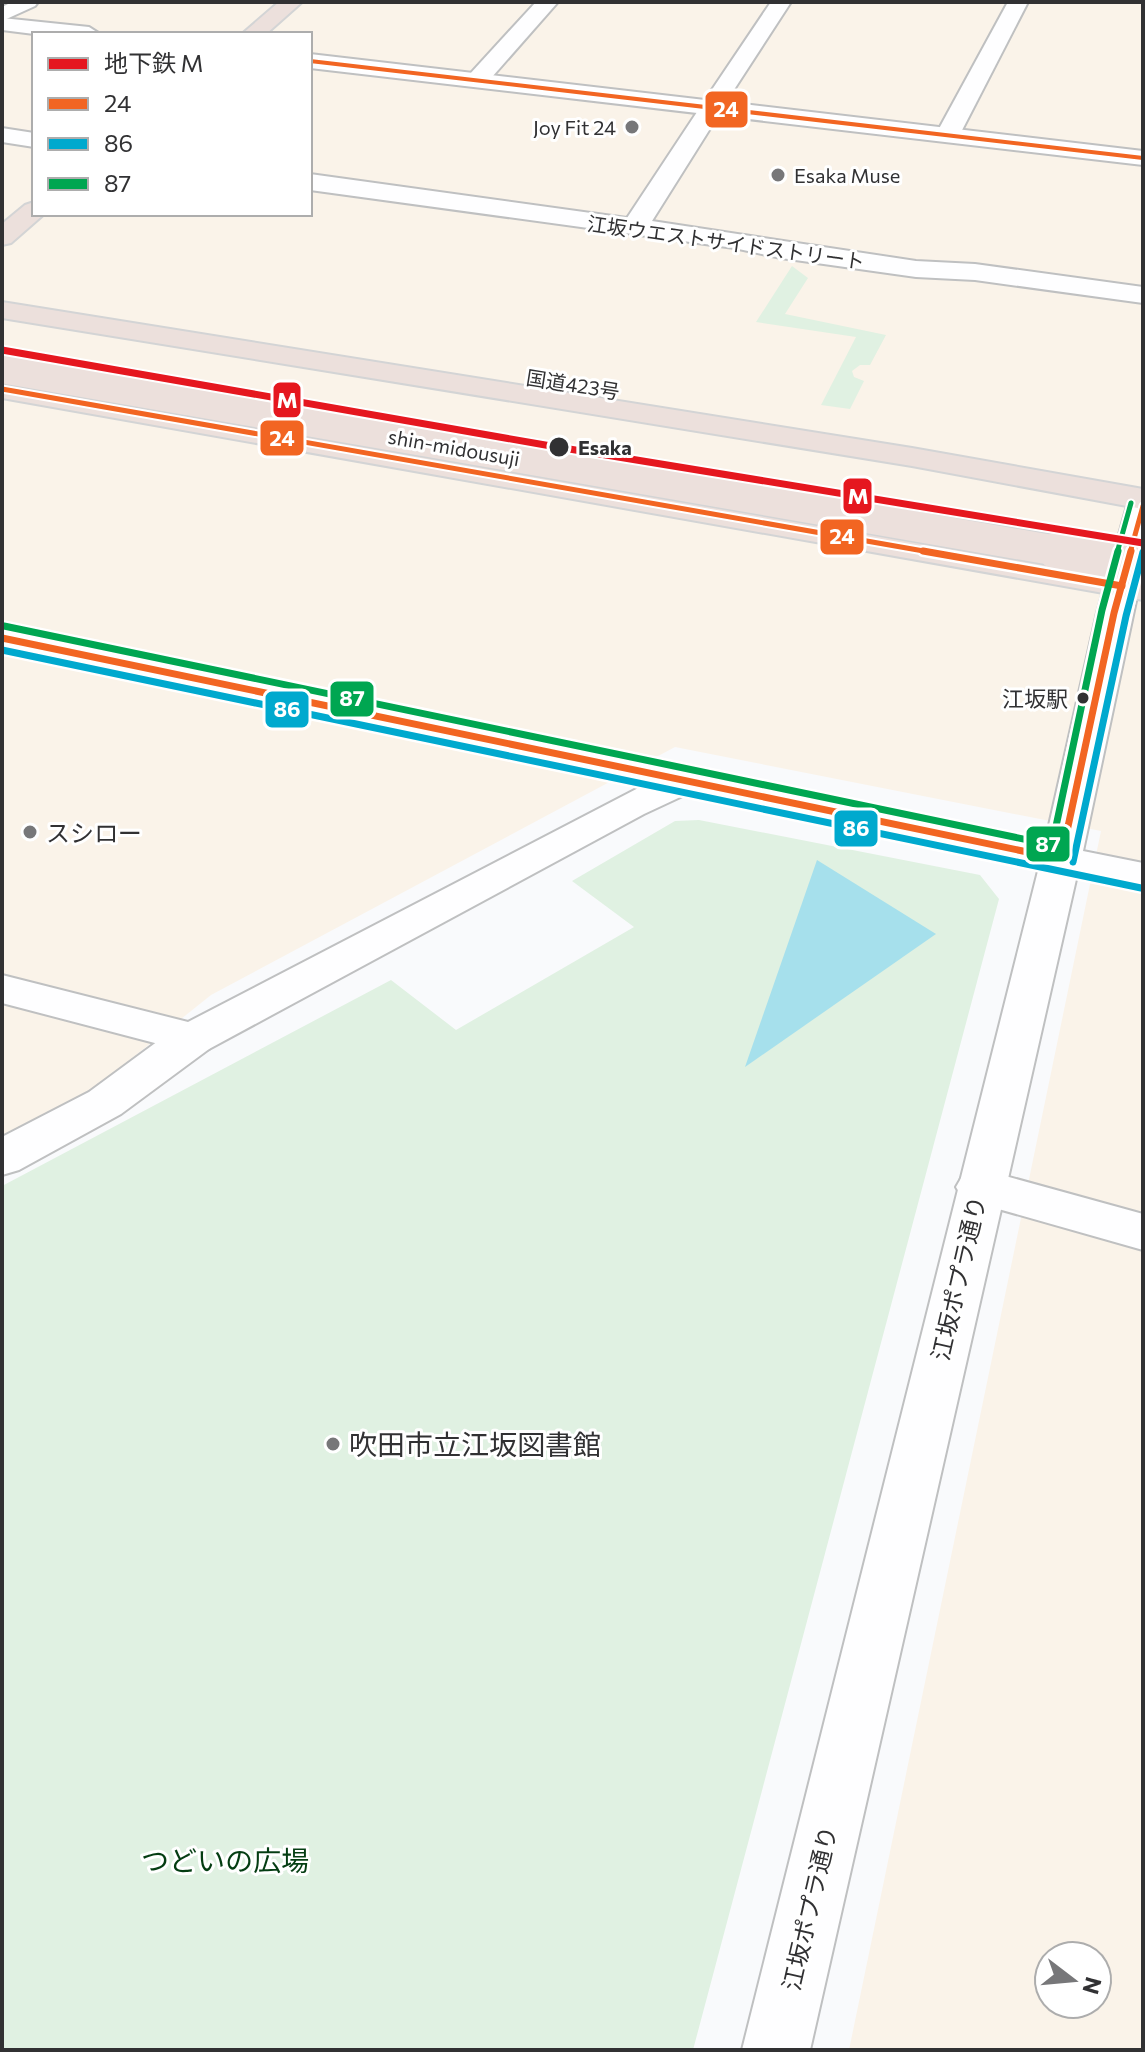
<svg xmlns="http://www.w3.org/2000/svg" width="1145" height="2052" font-family="Commissioner,'Noto Sans JP',sans-serif">
	<style>
		.commercial { fill: #faf3e9; fill-rule: evenodd }
		.green { fill: #e0f1e2 }
		.water { fill: #a6e0ec }
		.lines { fill: none; stroke-linecap: round; stroke-linejoin: round }
		.street-casing { stroke: #bfc0c1; stroke-width: 4 }
		.secondary-casing { stroke: #bfc0c1; stroke-width: 4 }
		.highway-casing { stroke: #d3d4d5; stroke-width: 4 }
		.street { fill: #fefeff; fill-rule: evenodd }
		.secondary { fill: #fefeff; fill-rule: evenodd }
		.highway { fill: #ece0dc; fill-rule: evenodd }
		.highway-bridge-far1-casing { stroke: #d3d4d5; stroke-width: 33; stroke-linecap: butt }
		.highway-bridge-casing { stroke: #d3d4d5; stroke-width: 40; stroke-linecap: butt }
		.highway-bridge-far1 { stroke: #ece0dc; stroke-width: 30 }
		.highway-bridge { stroke: #ece0dc; stroke-width: 37 }
		.bus-1-far2-casing { stroke: #fff; stroke-width: 7 }
		.bus-1-far1-casing { stroke: #fff; stroke-width: 9 }
		.bus-1-casing { stroke: #fff; stroke-width: 12 }
		.bus-2-casing { stroke: #fff; stroke-width: 12 }
		.bus-3-far1-casing { stroke: #fff; stroke-width: 9 }
		.bus-3-casing { stroke: #fff; stroke-width: 12 }
		.bus-1-far2 { stroke: #f26522; stroke-width: 4 }
		.bus-1-far1 { stroke: #f26522; stroke-width: 5 }
		.bus-1 { stroke: #f26522; stroke-width: 7 }
		.bus-2 { stroke: #00a9ce; stroke-width: 7 }
		.bus-3-far1 { stroke: #00a651; stroke-width: 5 }
		.bus-3 { stroke: #00a651; stroke-width: 7 }
		.metro-1-casing { stroke: #fff; stroke-width: 11 }
		.metro-1 { stroke: #e5171f; stroke-width: 7 }
		.poi-dot { fill: #777779; stroke: #fff; stroke-width: 3 }
		.stop-dot { fill: #313133; stroke: #fff; stroke-width: 3 }
		.labels { text-anchor: middle; dominant-baseline: central; stroke-width: 6; stroke-linejoin: round; paint-order: stroke }
		.far-poi-label { font-size: 20px; fill: #313133; stroke: #fff; text-anchor: end }
		.far-street-label { font-size: 20px; fill: #313133; stroke: #fff }
		.far-stop-label { font-size: 20px; font-weight: bold; fill: #313133; stroke: #fff; text-anchor: start }
		.bus-label { font-size: 22px; fill: #313133; stroke: #fff; text-anchor: end }
		.poi-label { font-size: 24px; fill: #313133; stroke: #fff; text-anchor: start }
		.street-label { font-size: 24px; fill: #313133; stroke: #fff }
		.near-poi-label { font-size: 28px; fill: #313133; stroke: #fff; text-anchor: start }
		.near-park-label { font-size: 28px; fill: #043d12; stroke: #fff }
		.line-badge { stroke: #fff; stroke-width: 3 }
		.badge-label { font-size: 22px; text-anchor: middle; font-weight: bold; fill: #fff }
	</style>
	<rect width="100%" height="100%" fill="#f9fafc"/>
	<path class="commercial" d="M38,2H1143V2050H849L1101,831L675,747L211,995L96,1087L2,1136V19ZM34,34H310V214H34ZM1049,1956H1097V2004H1049Z"/>
	<g class="green">
		<polygon points="792,266 808,278 785,314 886,335 870,365 860,365 852,371 854,377 864,381 850,409 821,405 856,337 756,322"/>
		<polygon points="699,820 980,875 999,899 693,2050 2,2050 2,1186 391,980 456,1030 634,927 572,881 675,821"/>
	</g>
	<polygon class="water" points="817,860 936,934 745,1067"/>
	<g class="lines">
		<g class="street-casing">
			<g id="street">
				<polygon points="12,2 38,2 35,6 2,21 2,7"/>
				<polygon points="536,2 558,2 485,85 469,85 466,80 469,75"/>
				<polygon points="1008,2 1028,2 959,136 955,141 939,141 935,136"/>
				<polygon points="711,101 719,103 723,108 652,221 916,261 975,264 1143,287 1143,303 975,280 916,277 781,258 734,248 310,190 310,174 627,218 703,103"/>
				<polygon points="193,1023 209,1027 215,1038 209,1049 121,1114 19,1170 2,1175 2,1137 89,1092 177,1027"/>
				<polygon points="980,1169 1143,1214 1143,1250 963,1199 956,1187 963,1175"/>
			</g>
		</g>
		<g class="secondary-casing">
			<g id="secondary">
				<polygon points="771,2 791,2 726,102 1143,151 1143,165 310,68 310,54 705,100"/>
				<polygon points="2,18 89,27 100,34 34,34 2,30"/>
				<polygon points="2,128 34,133 34,147 2,142"/>
				<polygon points="1143,496 1143,568 1083,851 1143,863 1143,889 1077,875 810,2050 742,2050 1039,867 689,793 644,814 209,1049 193,1053 2,1003 2,975 188,1022 646,784 2,649 2,627 1045,843 1097,613 1127,506 1132,499"/>
			</g>
		</g>
		<g class="highway-casing">
			<g id="highway">
				<polygon points="279,2 302,2 266,34 242,34"/>
				<polygon points="34,202 34,214 43,215 11,243 2,245 2,224 25,205"/>
				<polygon points="2,302 912,448 1143,489 1143,509 912,466 2,318"/>
				<polygon points="2,380 1143,580 1143,600 2,398"/>
			</g>
		</g>
		<use href="#street" class="street"/>
		<use href="#secondary" class="secondary"/>
		<use href="#highway" class="highway"/>
		<g class="highway-bridge-far1-casing">
			<polyline id="highway-bridge-far1" points="2,368 1069,553"/>
		</g>
		<g class="highway-bridge-casing">
			<polyline id="highway-bridge" points="1057,551 1143,566"/>
		</g>
		<use href="#highway-bridge-far1" class="highway-bridge-far1"/>
		<use href="#highway-bridge" class="highway-bridge"/>
		<g class="bus-1-far2-casing">
			<polyline id="bus-1-far2" points="310,61 1143,158"/>
		</g>
		<g class="bus-1-far1-casing">
			<g id="bus-1-far1">
				<polyline points="2,389 935,553"/>
				<polyline points="1130,553 1143,506"/>
			</g>
		</g>
		<g class="bus-1-casing">
			<g id="bus-1">
				<polyline points="923,551 1122,586"/>
				<polyline points="2,638 1061,859 1114,613 1131,551"/>
			</g>
		</g>
		<g class="bus-2-casing">
			<g id="bus-2">
				<polyline points="2,650 1141,888"/>
				<polyline points="1073,862 1126,616 1143,552"/>
			</g>
		</g>
		<g class="bus-3-far1-casing">
			<polyline id="bus-3-far1" points="1117,553 1131,503"/>
		</g>
		<g class="bus-3-casing">
			<polyline id="bus-3" points="4,626 1052,845 1102,610 1118,551"/>
		</g>
		<use href="#bus-1-far2" class="bus-1-far2"/>
		<use href="#bus-1-far1" class="bus-1-far1"/>
		<use href="#bus-1" class="bus-1"/>
		<use href="#bus-2" class="bus-2"/>
		<use href="#bus-3-far1" class="bus-3-far1"/>
		<use href="#bus-3" class="bus-3"/>
		<g class="metro-1-casing">
			<polyline id="metro-1" points="2,350 551,446 1143,543"/>
		</g>
		<use href="#metro-1" class="metro-1"/>
	</g>
	<g class="poi-dot">
		<circle cx="632" cy="127" r="8"/>
		<circle cx="778" cy="175" r="8"/>
		<circle cx="30" cy="832" r="8"/>
		<circle cx="333" cy="1444" r="8"/>
	</g>
	<g class="stop-dot">
		<circle cx="559" cy="447" r="11"/>
		<circle cx="1083" cy="698" r="7"/>
	</g>
	<g class="labels">
		<g class="far-poi-label">
			<text x="616" y="127">Joy Fit 24</text>
			<text x="794" y="175" text-anchor="start">Esaka Muse</text>
		</g>
		<g class="far-street-label">
			<text transform="translate(726 242) rotate(8)">江坂ウエストサイドストリート</text>
			<text transform="translate(573 384) rotate(9)">国道423号</text>
			<text transform="translate(454 447) rotate(10)">shin-midousuji</text>
		</g>
		<g class="far-stop-label">
			<text x="578" y="447">Esaka</text>
		</g>
		<g class="bus-label">
			<text x="1068" y="698">江坂駅</text>
		</g>
		<g class="poi-label">
			<text x="46" y="832">スシロー</text>
		</g>
		<g class="street-label">
			<text transform="translate(958 1278) rotate(-77)">江坂ポプラ通り</text>
			<text transform="translate(809 1908) rotate(-77)">江坂ポプラ通り</text>
		</g>
		<g class="near-poi-label">
			<text x="349" y="1444">吹田市立江坂図書館</text>
		</g>
		<g class="near-park-label">
			<text x="225" y="1860">つどいの広場</text>
		</g>
	</g>
	<g class="line-badge">
		<rect x="704" y="90" width="45" height="39" rx="8" fill="#f26522"/>
		<rect x="272" y="381" width="30" height="38" rx="8" fill="#e5171f"/>
		<rect x="259" y="419" width="46" height="38" rx="8" fill="#f26522"/>
		<rect x="842" y="477" width="31" height="38" rx="8" fill="#e5171f"/>
		<rect x="819" y="518" width="46" height="38" rx="8" fill="#f26522"/>
		<rect x="329" y="680" width="46" height="38" rx="8" fill="#00a651"/>
		<rect x="264" y="690" width="46" height="39" rx="8" fill="#00a9ce"/>
		<rect x="833" y="809" width="46" height="39" rx="8" fill="#00a9ce"/>
		<rect x="1025" y="825" width="46" height="38" rx="8" fill="#00a651"/>
	</g>
	<g class="badge-label">
		<text x="726" y="117">24</text>
		<text x="287" y="408">M</text>
		<text x="282" y="446">24</text>
		<text x="858" y="504">M</text>
		<text x="842" y="544">24</text>
		<text x="352" y="706">87</text>
		<text x="287" y="717">86</text>
		<text x="856" y="836">86</text>
		<text x="1048" y="852">87</text>
	</g>
	<rect width="1145" height="2052" fill="none" stroke="#313133" stroke-width="8"/>
	<rect x="32" y="32" width="280" height="184" fill="#ffffff" stroke="#adadad" stroke-width="2"/>
	<rect x="48" y="58" width="40" height="12" fill="#e5171f" stroke="#adadad" stroke-width="2"/>
	<text x="104" y="72" font-size="24" fill="#313133">地下鉄 M</text>
	<rect x="48" y="98" width="40" height="12" fill="#f26522" stroke="#adadad" stroke-width="2"/>
	<text x="104" y="112" font-size="24" fill="#313133">24</text>
	<rect x="48" y="138" width="40" height="12" fill="#00a9ce" stroke="#adadad" stroke-width="2"/>
	<text x="104" y="152" font-size="24" fill="#313133">86</text>
	<rect x="48" y="178" width="40" height="12" fill="#00a651" stroke="#adadad" stroke-width="2"/>
	<text x="104" y="192" font-size="24" fill="#313133">87</text>
	<g transform="translate(1073 1980) rotate(106)"><circle r="38" fill="#ffffff" stroke="#adadad" stroke-width="2"/>
	<path d="M0-6L14 30L0 20L-14 30Z" fill="#777779"/>
	<text y="-12" font-size="22" font-weight="bold" text-anchor="middle" fill="#313133">N</text>
	</g>
</svg>
